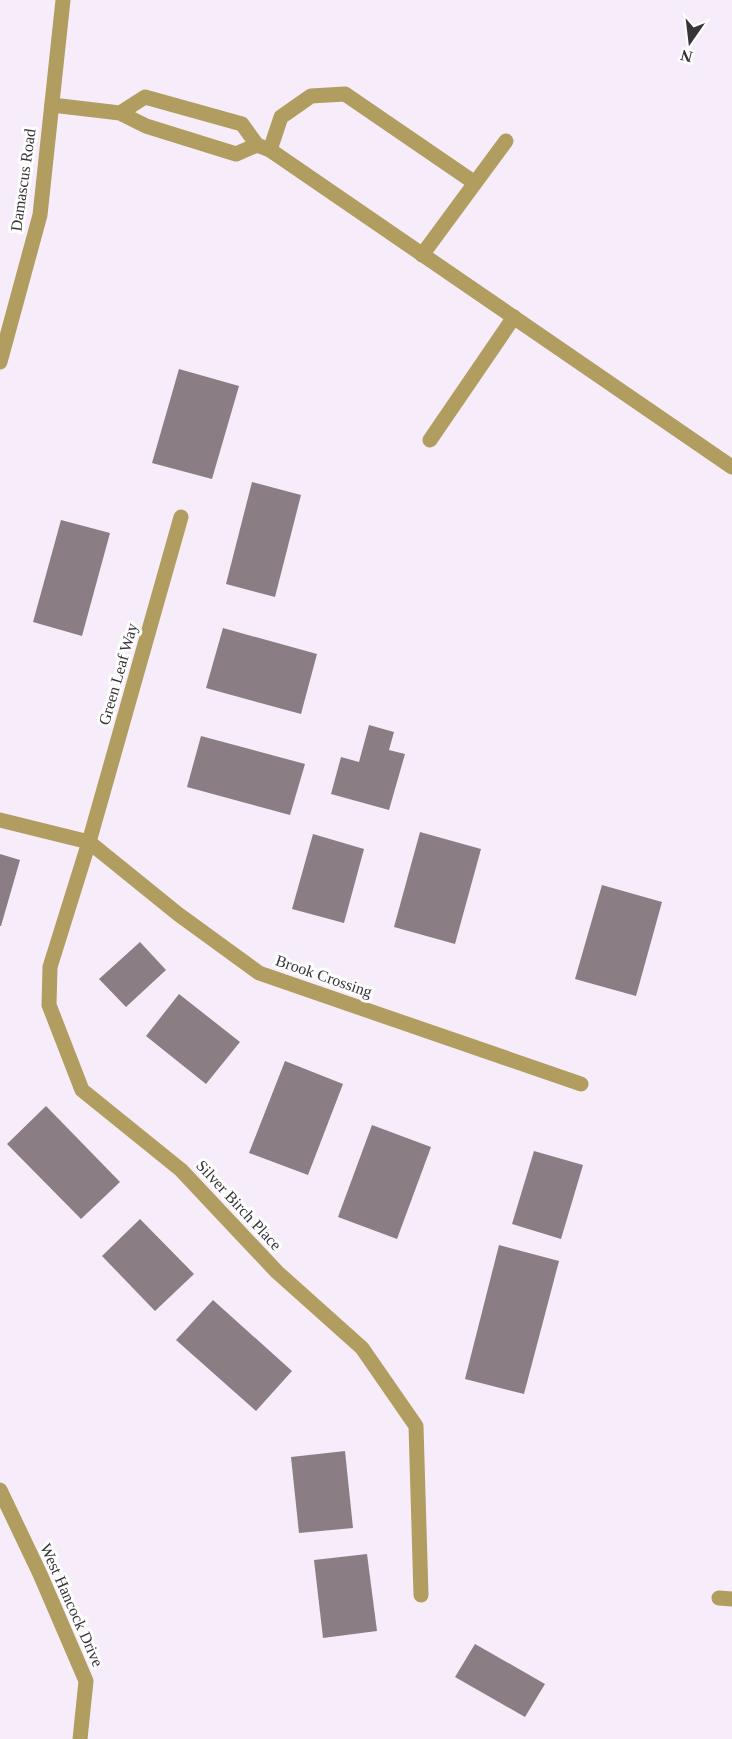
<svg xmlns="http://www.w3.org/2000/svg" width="732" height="1739" font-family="Georgia,serif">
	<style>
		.building { fill: #8b7d84 }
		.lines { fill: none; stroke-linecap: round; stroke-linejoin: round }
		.minor { stroke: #b19d60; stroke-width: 15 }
		.labels { text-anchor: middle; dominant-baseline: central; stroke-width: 6; stroke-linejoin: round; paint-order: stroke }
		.street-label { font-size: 16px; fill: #373338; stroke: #fefefe }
	</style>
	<rect width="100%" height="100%" fill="#f7edfa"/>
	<g class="building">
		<polygon points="179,369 239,386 212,479 152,463"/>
		<polygon points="252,482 301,495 275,597 226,584"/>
		<polygon points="61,520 110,533 82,636 33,622"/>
		<polygon points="223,628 317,654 301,714 206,688"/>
		<polygon points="369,725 394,732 389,750 405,754 389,810 331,794 341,757 359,762"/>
		<polygon points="201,736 305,764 290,815 187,787"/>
		<polygon points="420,832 481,849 455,944 394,927"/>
		<polygon points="313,834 364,849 344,923 292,909"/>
		<polygon points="0,854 20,860 1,926 0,926"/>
		<polygon points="602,885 662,902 636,996 575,979"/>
		<polygon points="140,942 166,970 126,1007 99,979"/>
		<polygon points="179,994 240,1042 206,1084 146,1036"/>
		<polygon points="285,1061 343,1084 308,1175 249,1153"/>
		<polygon points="46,1106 120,1182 81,1219 7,1144"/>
		<polygon points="372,1125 431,1147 397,1239 338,1217"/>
		<polygon points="534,1151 583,1165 561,1239 512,1224"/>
		<polygon points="140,1219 194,1274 155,1311 102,1256"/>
		<polygon points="499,1245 559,1261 524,1394 465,1379"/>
		<polygon points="213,1300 292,1371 256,1411 176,1340"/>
		<polygon points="345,1451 353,1528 299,1533 291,1457"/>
		<polygon points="367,1554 377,1631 323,1638 314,1560"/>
		<polygon points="475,1644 545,1684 525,1717 455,1677"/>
	</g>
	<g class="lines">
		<g class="minor">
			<polyline points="52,105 120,113 146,126 236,154 257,145 242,124 145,97 120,113"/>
			<polyline points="257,145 270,150 732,467"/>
			<polyline points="270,150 281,117 311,96 345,94 475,183 422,255"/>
			<polyline points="475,183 506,141"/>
			<polyline points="0,362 40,215 63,0"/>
			<polyline points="430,440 514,317"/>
			<polyline points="181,517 89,842 50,967 49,1005 82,1090 181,1170 277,1272 362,1348 416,1426 421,1595"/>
			<polyline points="0,820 89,842 178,914 259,973 581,1084"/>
			<polyline points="0,1490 40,1574 86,1681 80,1739"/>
			<polyline points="719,1598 732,1599"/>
		</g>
	</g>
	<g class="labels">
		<g class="street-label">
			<text transform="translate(23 180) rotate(-82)">Damascus Road</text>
			<text transform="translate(118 674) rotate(-74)">Green Leaf Way</text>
			<text transform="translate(324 976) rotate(19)">Brook Crossing</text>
			<text transform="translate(239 1205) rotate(47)">Silver Birch Place</text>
			<text transform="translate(72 1605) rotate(66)">West Hancock Drive</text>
		</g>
	</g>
	<g transform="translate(690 42) rotate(194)" stroke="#fefefe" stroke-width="4.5" paint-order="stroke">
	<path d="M0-4.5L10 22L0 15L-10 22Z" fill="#373338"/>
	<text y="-9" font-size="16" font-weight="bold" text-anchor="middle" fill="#373338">N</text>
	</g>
</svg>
